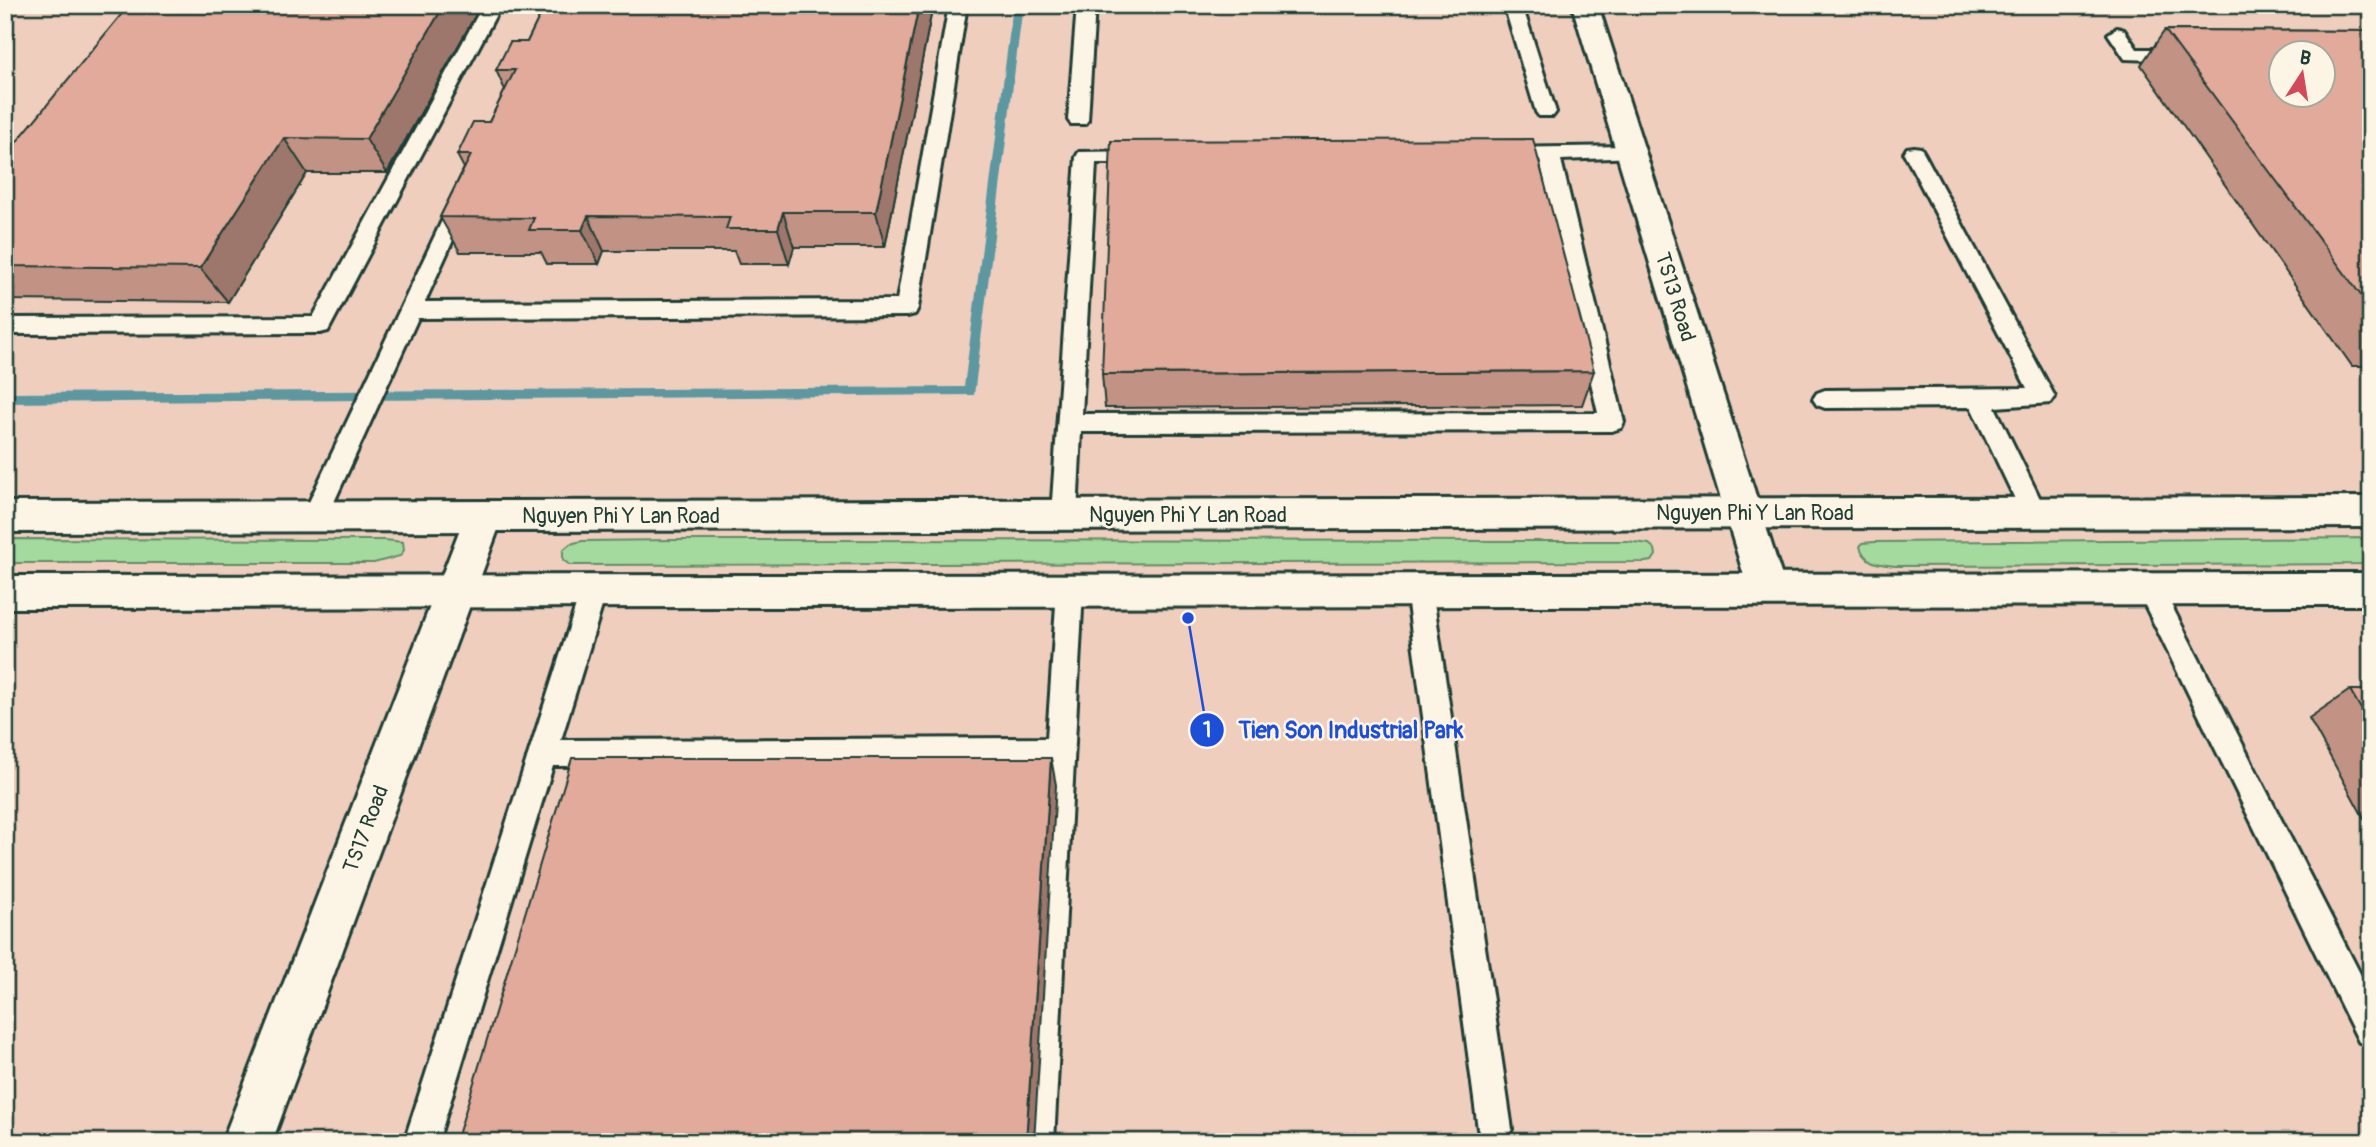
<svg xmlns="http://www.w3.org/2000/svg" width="2376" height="1147" font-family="Pangolin,sans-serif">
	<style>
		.built { fill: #efcebe; fill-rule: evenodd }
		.green { fill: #a4da9e; stroke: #628c69; stroke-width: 2 }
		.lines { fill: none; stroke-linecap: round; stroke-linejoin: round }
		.stream { fill: #5d979f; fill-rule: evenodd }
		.service-casing { stroke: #1f3d34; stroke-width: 6 }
		.minor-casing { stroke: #1f3d34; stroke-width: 6 }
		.primary-casing { stroke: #1f3d34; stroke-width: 6 }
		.service { fill: #fcf5e5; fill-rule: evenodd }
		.minor { fill: #fcf5e5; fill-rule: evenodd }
		.primary { fill: #fcf5e5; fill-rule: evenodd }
		.wall { fill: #c29284; stroke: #1f3d34; stroke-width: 2 }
		.shaded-wall { fill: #9e776c; stroke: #1f3d34; stroke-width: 2 }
		.building { fill: #e2aa9a; stroke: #1f3d34; stroke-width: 2; fill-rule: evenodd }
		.labels { text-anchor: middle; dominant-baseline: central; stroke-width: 5; stroke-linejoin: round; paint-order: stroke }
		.street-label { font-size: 21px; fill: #1f3d34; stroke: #fcf5e5 }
		.leader { fill: none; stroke: #1d4ed8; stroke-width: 2.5 }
		.callout-dot { fill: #1d4ed8; stroke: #fcf5e5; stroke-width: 2.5 }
		.mark-label { font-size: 21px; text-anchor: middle; font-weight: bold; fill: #fff }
		.callout-label { font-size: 23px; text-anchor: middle; font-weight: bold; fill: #1d4ed8; stroke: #fcf5e5; stroke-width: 5; stroke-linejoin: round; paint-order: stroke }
	</style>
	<rect width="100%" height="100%" fill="#f4dece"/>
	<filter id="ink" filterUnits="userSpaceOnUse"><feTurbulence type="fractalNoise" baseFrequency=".0143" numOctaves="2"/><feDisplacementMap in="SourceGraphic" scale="14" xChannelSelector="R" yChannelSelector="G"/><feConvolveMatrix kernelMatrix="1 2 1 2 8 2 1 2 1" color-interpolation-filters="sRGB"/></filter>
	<g filter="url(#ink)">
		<path class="built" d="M5,5H2371V1142H5ZM2282,52H2324V94H2282Z"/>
		<g class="green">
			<path d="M2371,538V564L1895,566C1879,564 1866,564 1860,547L1862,543L1875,542Z"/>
			<polygon points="5,539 385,540 403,542 404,550 400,556 374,563 5,563"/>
			<polygon points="675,540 1627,541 1649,544 1655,549 1656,555 1652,561 1645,562 570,565 563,560 563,550 570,544 582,541"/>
		</g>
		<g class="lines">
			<polygon class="stream" points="1013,5 1023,5 974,395 5,403 5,393 964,387"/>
			<g class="service-casing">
				<g id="service">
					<polygon points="483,5 501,5 328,331 320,333 5,334 5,318 313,317"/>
					<polygon points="949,5 967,5 918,308 915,314 907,316 418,318 324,524 315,527 306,524 302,517 455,193 469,193 472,198 425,302 897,300"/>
					<polygon points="1077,5 1095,5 1088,120 1085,124 1071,124 1068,120"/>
					<polygon points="1504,5 1522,5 1556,112 1553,116 1539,116 1536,112"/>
					<polygon points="2117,28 2124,30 2137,49 2185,49 2194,55 2185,61 2125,59 2108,34"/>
					<polygon points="1629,146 1636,147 1639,152 1636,157 1561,160 1624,422 1621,428 1612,431 1081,432 1077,515 1073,522 1064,525 1055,522 1051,515 1076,157 1079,152 1145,151 1152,152 1155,157 1152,162 1145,163 1096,163 1082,414 1598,413 1540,160 1495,159 1492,154 1495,149 1502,148"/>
					<polygon points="1914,147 1921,148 1924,153 2055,397 2051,403 1995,407 2047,513 2043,520 2034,523 2025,520 1971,407 1825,408 1817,405 1813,399 1817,393 1825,390 2027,388 1904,153 1907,148"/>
					<polygon points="1419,578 1428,581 1432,589 1512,1129 1505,1142 1483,1141 1478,1129 1406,589 1410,581"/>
					<polygon points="2150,578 2159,581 2371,995 2371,1046 2359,1042 2137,589 2141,581"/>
					<polygon points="594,579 603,582 607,590 561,740 1047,738 1057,590 1061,582 1070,579 1079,582 1083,590 1054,1142 1020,1142 1045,764 553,766 438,1142 404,1142 581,590 585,582"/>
				</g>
			</g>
			<g class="minor-casing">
				<g id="minor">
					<polygon points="1572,5 1598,5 1786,589 1781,600 1767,605 1753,600 1748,589"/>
					<polygon points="484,501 497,506 503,516 272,1142 222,1142 465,516 471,506"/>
				</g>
			</g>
			<g class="primary-casing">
				<g id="primary">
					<polygon points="2371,497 2371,527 5,532 5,502"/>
					<polygon points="2371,573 2371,605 5,608 5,576"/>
				</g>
			</g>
			<use href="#service" class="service"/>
			<use href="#minor" class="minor"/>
			<use href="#primary" class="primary"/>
		</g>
		<g class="wall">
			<polygon points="481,5 387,173 307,173 228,302 5,300 5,156"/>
			<polygon points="545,5 933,5 885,247 794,247 789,264 739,264 734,251 604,251 599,264 547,264 541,252 460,252 440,217 464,168 457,155 489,122 505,90 496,70 527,42"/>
			<polygon points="2304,5 2371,5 2371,9 2308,10"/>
			<polygon points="2165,30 2371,31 2371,366 2352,366 2141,65"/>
			<polygon points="1594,371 1582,405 1105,408 1102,374"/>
			<polygon points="2350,690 2371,690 2371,831 2309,718"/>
		</g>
		<g class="shaded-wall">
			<polygon points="444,5 481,5 387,173 366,139"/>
			<polygon points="919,5 933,5 885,247 876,212"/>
			<polygon points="284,138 307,173 228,302 200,268"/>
			<polygon points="783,212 794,247 789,264 778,229"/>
			<polygon points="588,216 604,251 599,264 582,230"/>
			<polygon points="1051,758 1056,785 1034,1142 1026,1142"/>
		</g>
		<g class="building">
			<polygon points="129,5 444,5 366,139 284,138 200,268 5,266 5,156"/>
			<polygon points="545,5 919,5 876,212 783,212 778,229 726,229 730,217 588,216 582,230 529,230 534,218 440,217 471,155 457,155 473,122 489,122 515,70 496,70 510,42 527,42"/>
			<path d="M2165,30L2371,31V309ZM2281,52H2323V94H2281Z"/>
			<polygon points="1533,139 1594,371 1102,374 1111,141"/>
			<polygon points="2350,690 2371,690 2371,726"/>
			<polygon points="572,758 1051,758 1026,1142 456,1142"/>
		</g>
	</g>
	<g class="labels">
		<g class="street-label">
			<text transform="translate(1675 297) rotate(73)">TS13 Road</text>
			<text x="1755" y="513">Nguyen Phi Y Lan Road</text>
			<text x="1188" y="515">Nguyen Phi Y Lan Road</text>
			<text x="621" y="516">Nguyen Phi Y Lan Road</text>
			<text transform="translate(366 829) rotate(-69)">TS17 Road</text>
		</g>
	</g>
	<path class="leader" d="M1188 618L1207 730"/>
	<g class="callout-dot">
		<circle cx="1188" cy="618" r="7"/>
		<circle cx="1207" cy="730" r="18"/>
	</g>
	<g class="mark-label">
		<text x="1207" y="737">1</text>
	</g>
	<g class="callout-label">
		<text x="1351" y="738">Tien Son Industrial Park</text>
	</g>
	<rect width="2376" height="1147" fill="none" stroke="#fcf5e5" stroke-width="28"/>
	<rect x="14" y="14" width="2348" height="1119" fill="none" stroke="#1f3d34" stroke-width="2.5" filter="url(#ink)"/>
	<g transform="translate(2302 74) rotate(12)"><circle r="33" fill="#fcf5e5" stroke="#a4ab9e" stroke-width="2"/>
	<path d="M0-5L12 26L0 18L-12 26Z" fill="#d1495b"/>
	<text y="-10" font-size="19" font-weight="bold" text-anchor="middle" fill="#1f3d34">B</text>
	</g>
</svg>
